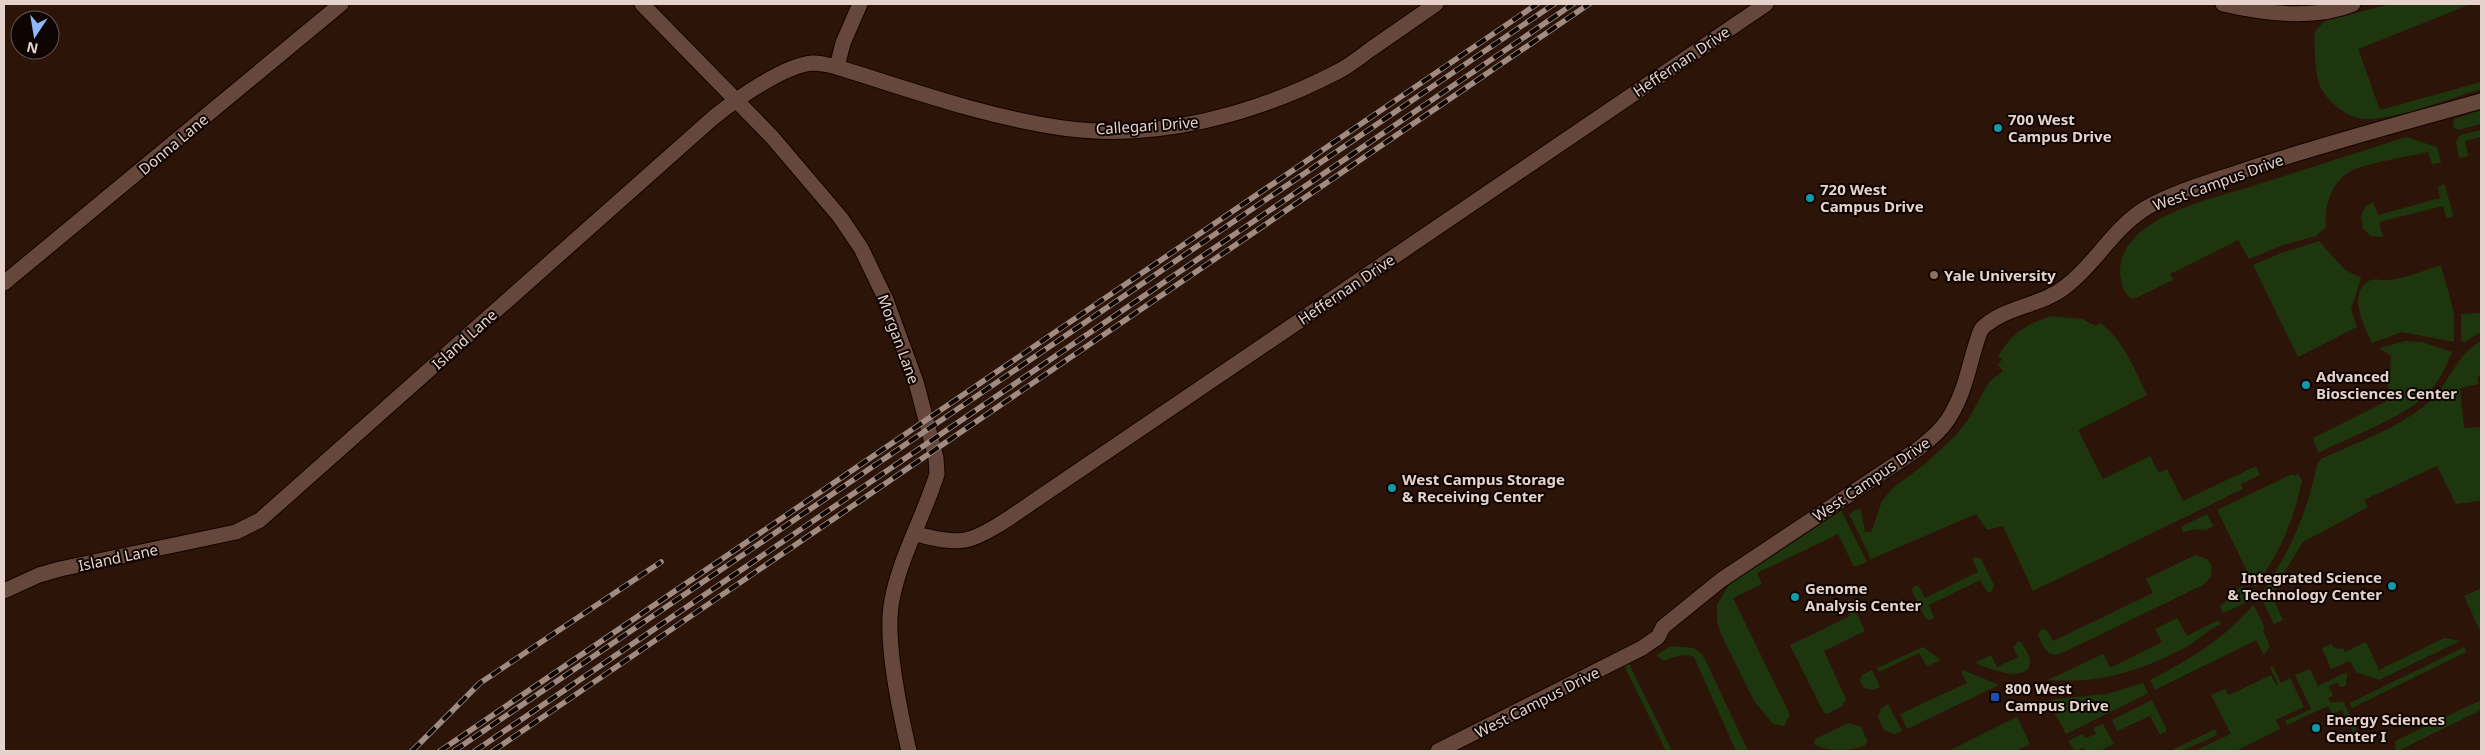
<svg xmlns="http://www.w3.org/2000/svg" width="2485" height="755" font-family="'Noto Sans',sans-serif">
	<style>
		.green { fill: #1e360e }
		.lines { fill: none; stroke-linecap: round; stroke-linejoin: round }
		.minor-casing { stroke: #140200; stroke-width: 17 }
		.minor { stroke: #65483b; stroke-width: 15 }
		.rail-casing { stroke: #9f8b81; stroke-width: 5.5 }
		.rail { stroke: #0e0402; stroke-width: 4; stroke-dasharray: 11; stroke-linecap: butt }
		.culture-dot { fill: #0f9aa8; stroke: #0e0402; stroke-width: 2 }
		.education-dot { fill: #8d6e63; stroke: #0e0402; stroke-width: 2 }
		.transit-dot { fill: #1a4fb4; stroke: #0e0402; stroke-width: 2 }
		.labels { text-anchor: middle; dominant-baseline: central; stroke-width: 4; stroke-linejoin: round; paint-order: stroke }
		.street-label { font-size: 15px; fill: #e5d3cb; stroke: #0e0402 }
		.poi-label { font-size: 15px; font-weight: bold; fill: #e5d3cb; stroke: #0e0402; text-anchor: start }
	</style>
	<rect width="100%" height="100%" fill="#2d1409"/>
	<g class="green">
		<path d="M2390,4H2471L2358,49L2380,110L2481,82V89C2448,99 2399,119 2366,119C2349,119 2329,103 2321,88C2315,77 2314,43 2315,31L2325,21Z"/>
		<polygon points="2481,110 2481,124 2458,130 2453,127 2454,119"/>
		<polygon points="2481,130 2481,137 2465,141 2468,156 2459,158 2456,142 2460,135"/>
		<path d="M2406,137L2437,147L2441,163L2432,164L2428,152C2410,156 2362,164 2349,172C2330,184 2324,208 2326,227L2316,236L2283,245L2249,259L2238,240L2170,274L2173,280L2136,298L2133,299C2123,295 2121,283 2120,274C2119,253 2132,238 2147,227C2173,208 2216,197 2247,188C2300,171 2353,154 2406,137Z"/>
		<polygon points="2443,184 2445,185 2453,215 2451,218 2446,217 2443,206 2379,222 2383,237 2371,236 2363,229 2361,215 2365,207 2373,202 2378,215 2440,198 2438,188"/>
		<polygon points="2319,241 2345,270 2361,278 2351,309 2357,327 2298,357 2253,265 2281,253"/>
		<path d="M2441,265L2454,313V342L2402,332L2372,343C2365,328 2348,296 2367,282C2374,277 2381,281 2389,280C2407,278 2424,270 2441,265Z"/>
		<polygon points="2481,313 2481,332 2464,342 2461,340 2461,314"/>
		<path d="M2052,316L2082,319L2096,326L2100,323C2124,340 2134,369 2147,395L2078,430L2103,479L2150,456L2159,473L2167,469L2183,501L2256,466L2260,475L2241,484L2243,489L2033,591L2003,526L1987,530L1976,514L1871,559L1849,514L1857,509L1861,510L1865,532H1871L1882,501L1893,488L1925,464L1956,435L1969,418L1989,382L2003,371L1998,365L2002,359L1998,356C2011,334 2027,323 2052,316Z"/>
		<path d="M2405,341L2422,342L2452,352C2445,368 2439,382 2426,395C2406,416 2346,439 2318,453L2313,438L2393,398L2386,382L2387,375L2390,371L2391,356L2379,348Z"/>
		<path d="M2481,341V376L2477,377L2479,384L2460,388L2464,428L2481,427V501L2456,504L2437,466L2364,500L2368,507L2303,542L2271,594L2283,620L2274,624L2260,596C2289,553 2307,515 2317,464L2321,459C2357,442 2400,428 2430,401C2450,383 2456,354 2481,341Z"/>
		<path d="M2292,474L2294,476L2298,474L2302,481C2293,522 2280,552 2255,587L2217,510Z"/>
		<polygon points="1841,510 1867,562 1854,567 1838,534 1757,573 1762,584 1733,598 1790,715 1784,726 1773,724 1754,701 1721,634 1717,622 1717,605 1730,583"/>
		<polygon points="2207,514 2213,526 2206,530 2196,529 2183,532 2181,527"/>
		<path d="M2195,555L2207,559L2212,566L2211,577L2203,585L2062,653C2047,659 2043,646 2038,635L2041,629L2047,630L2053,641L2153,593L2146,579Z"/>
		<polygon points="1975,557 1981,559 1994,585 1992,591 1988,593 1980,580 1929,605 1934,618 1929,620 1925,618 1912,591 1913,587 1918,585 1925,598 1978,572 1972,558"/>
		<path d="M2243,586L2249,598L2245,603L2223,613L2220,606C2230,600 2233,590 2243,586Z"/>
		<polygon points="2481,588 2481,630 2480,631 2464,596"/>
		<polygon points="1850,599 1865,631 1824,651 1846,699 1843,706 1827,714 1824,713 1790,645 1850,616 1843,603"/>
		<path d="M2252,606L2255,607L2265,629L2263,630L2270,646L2264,655L2256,640L2155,690L2150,680C2189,660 2223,640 2252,606Z"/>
		<path d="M2177,618L2187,636L2218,620L2221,624C2208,629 2198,641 2186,647C2141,671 2099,684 2048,680L2103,654L2110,668L2162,642L2155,629Z"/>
		<polygon points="2444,638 2460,641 2379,680 2356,672 2350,661 2331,669 2322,648 2331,644 2333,647 2340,649 2343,648 2345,652 2366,642 2379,670"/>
		<path d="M2018,641L2021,642C2024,647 2029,654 2030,660C2032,686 1986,668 1975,663L1991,655L1997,667L2018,657L2013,647Z"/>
		<path d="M1671,646L1694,648L1703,655L1748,751H1736L1694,657C1684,653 1674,657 1664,661L1656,655Z"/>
		<polygon points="1923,647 1941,660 1927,666 1919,653 1879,672 1877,668"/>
		<polygon points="2464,647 2466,652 2352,708 2350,703"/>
		<polygon points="1616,649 1628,662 1672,751 1666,751"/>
		<polygon points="2273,666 2281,683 2290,678 2304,707 2276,720 2280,729 2236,751 2194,751 2231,734 2211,695 2225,689 2229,695 2271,675 2276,685 2278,684 2270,668"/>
		<polygon points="2310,669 2318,686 2347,672 2346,686 2340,687 2338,682 2329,686 2333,696 2328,698 2331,703 2343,701 2362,740 2358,742 2342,710 2333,714 2328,706 2287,725 2285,721 2311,709 2295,675"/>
		<polygon points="1872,670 1880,687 1873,690 1864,688 1860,680 1862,675"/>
		<polygon points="1963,670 1999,685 1907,729 1900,714 1967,683 1961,671"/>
		<polygon points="2143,683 2148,693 2066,734 2049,702 2055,699 2107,694"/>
		<polygon points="2152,700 2167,730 2160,735 2150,716 2117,731 2112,720"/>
		<polygon points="2481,700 2481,710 2400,750 2396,750 2395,741"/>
		<polygon points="1888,704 1902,731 1894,734 1884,730 1878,717 1881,709"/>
		<polygon points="2017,717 2030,744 2016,751 1949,751"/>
		<path d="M1848,723L1861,727L1867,740L1866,745C1853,751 1826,752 1814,744L1815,739Z"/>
		<polygon points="2103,724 2114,744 2100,751 2085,751 2084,748 2075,751 2068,741 2082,734 2086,738 2096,734 2093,728"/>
		<polygon points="2215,729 2217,735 2182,751 2170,751"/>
	</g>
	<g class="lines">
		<g class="minor-casing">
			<g id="minor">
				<path d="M642,4L772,137L840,217L861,248L886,300L916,382L936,458L937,474C924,516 900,557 892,600C884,639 900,712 909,751"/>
				<path d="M2223,4C2262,13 2315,20 2353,4"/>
				<path d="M837,67C911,90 985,117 1063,128C1156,141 1254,115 1337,72C1349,66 1360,57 1371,49C1393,34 1414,19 1436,4"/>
				<polyline points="4,283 341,4"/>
				<path d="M915,534C930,537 949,543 965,540C985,537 1022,509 1040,497L1766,4"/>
				<path d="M4,591L39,575L60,569L236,532L260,520L714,117C737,99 784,65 813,63C821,63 829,65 837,67L843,43L860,4"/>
				<path d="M1438,751L1642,648L1658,637L1663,627L1721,580L1918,449C1932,438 1945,427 1953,411C1967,386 1970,359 1980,332C1981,329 1984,326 1987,324C2010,306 2042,305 2065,287C2096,264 2112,229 2146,208C2176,191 2213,181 2245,170C2323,144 2402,123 2481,101"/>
			</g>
		</g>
		<use href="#minor" class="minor"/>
		<g class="rail-casing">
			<g id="rail">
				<polyline points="412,751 480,683 661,562"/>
				<polyline points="440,751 1537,4"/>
				<polyline points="454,751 1554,4"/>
				<polyline points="475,751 1573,4"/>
				<polyline points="493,751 1589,4"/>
			</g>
		</g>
		<use href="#rail" class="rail"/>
	</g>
	<g class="culture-dot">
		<circle cx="1998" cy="128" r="5"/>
		<circle cx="1810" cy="198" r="5"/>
		<circle cx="2306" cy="385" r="5"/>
		<circle cx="1392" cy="488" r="5"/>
		<circle cx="2392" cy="586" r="5"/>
		<circle cx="1795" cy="597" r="5"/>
		<circle cx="2316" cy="728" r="5"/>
	</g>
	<circle class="education-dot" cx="1934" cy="275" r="5"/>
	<rect class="transit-dot" x="1990" y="692" width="10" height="10" rx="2.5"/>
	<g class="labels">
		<g class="street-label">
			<text transform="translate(1681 61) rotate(-34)">Heffernan Drive</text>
			<text transform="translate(1147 125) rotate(-4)">Callegari Drive</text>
			<text transform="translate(173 144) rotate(-40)">Donna Lane</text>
			<text transform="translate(2218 182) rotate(-20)">West Campus Drive</text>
			<text transform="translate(1346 289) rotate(-34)">Heffernan Drive</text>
			<text transform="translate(464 339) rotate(-42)">Island Lane</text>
			<text transform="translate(899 339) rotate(70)">Morgan Lane</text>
			<text transform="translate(1871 479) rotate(-34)">West Campus Drive</text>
			<text transform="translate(118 557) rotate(-12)">Island Lane</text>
			<text transform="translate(1537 702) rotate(-27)">West Campus Drive</text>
		</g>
		<g class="poi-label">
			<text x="2008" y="119">700 West<tspan x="2008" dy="17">Campus Drive</tspan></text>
			<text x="1820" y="189">720 West<tspan x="1820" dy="17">Campus Drive</tspan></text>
			<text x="1944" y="275">Yale University</text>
			<text x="2316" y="376">Advanced<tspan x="2316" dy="17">Biosciences Center</tspan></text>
			<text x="1402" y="479">West Campus Storage<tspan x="1402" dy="17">&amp; Receiving Center</tspan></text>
			<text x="2382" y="577" text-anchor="end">Integrated Science<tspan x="2382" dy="17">&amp; Technology Center</tspan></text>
			<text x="1805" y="588">Genome<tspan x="1805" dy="17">Analysis Center</tspan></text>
			<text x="2005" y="688">800 West<tspan x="2005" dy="17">Campus Drive</tspan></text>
			<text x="2326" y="719">Energy Sciences<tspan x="2326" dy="17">Center I</tspan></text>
		</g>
	</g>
	<rect width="2485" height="755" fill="none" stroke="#e5d3cb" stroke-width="10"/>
	<g transform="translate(35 35) rotate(192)"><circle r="24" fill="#0e0402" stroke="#645752"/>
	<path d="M0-4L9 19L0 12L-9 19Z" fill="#8fb8fd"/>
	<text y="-8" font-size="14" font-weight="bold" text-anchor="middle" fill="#e5d3cb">N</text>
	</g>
</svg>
